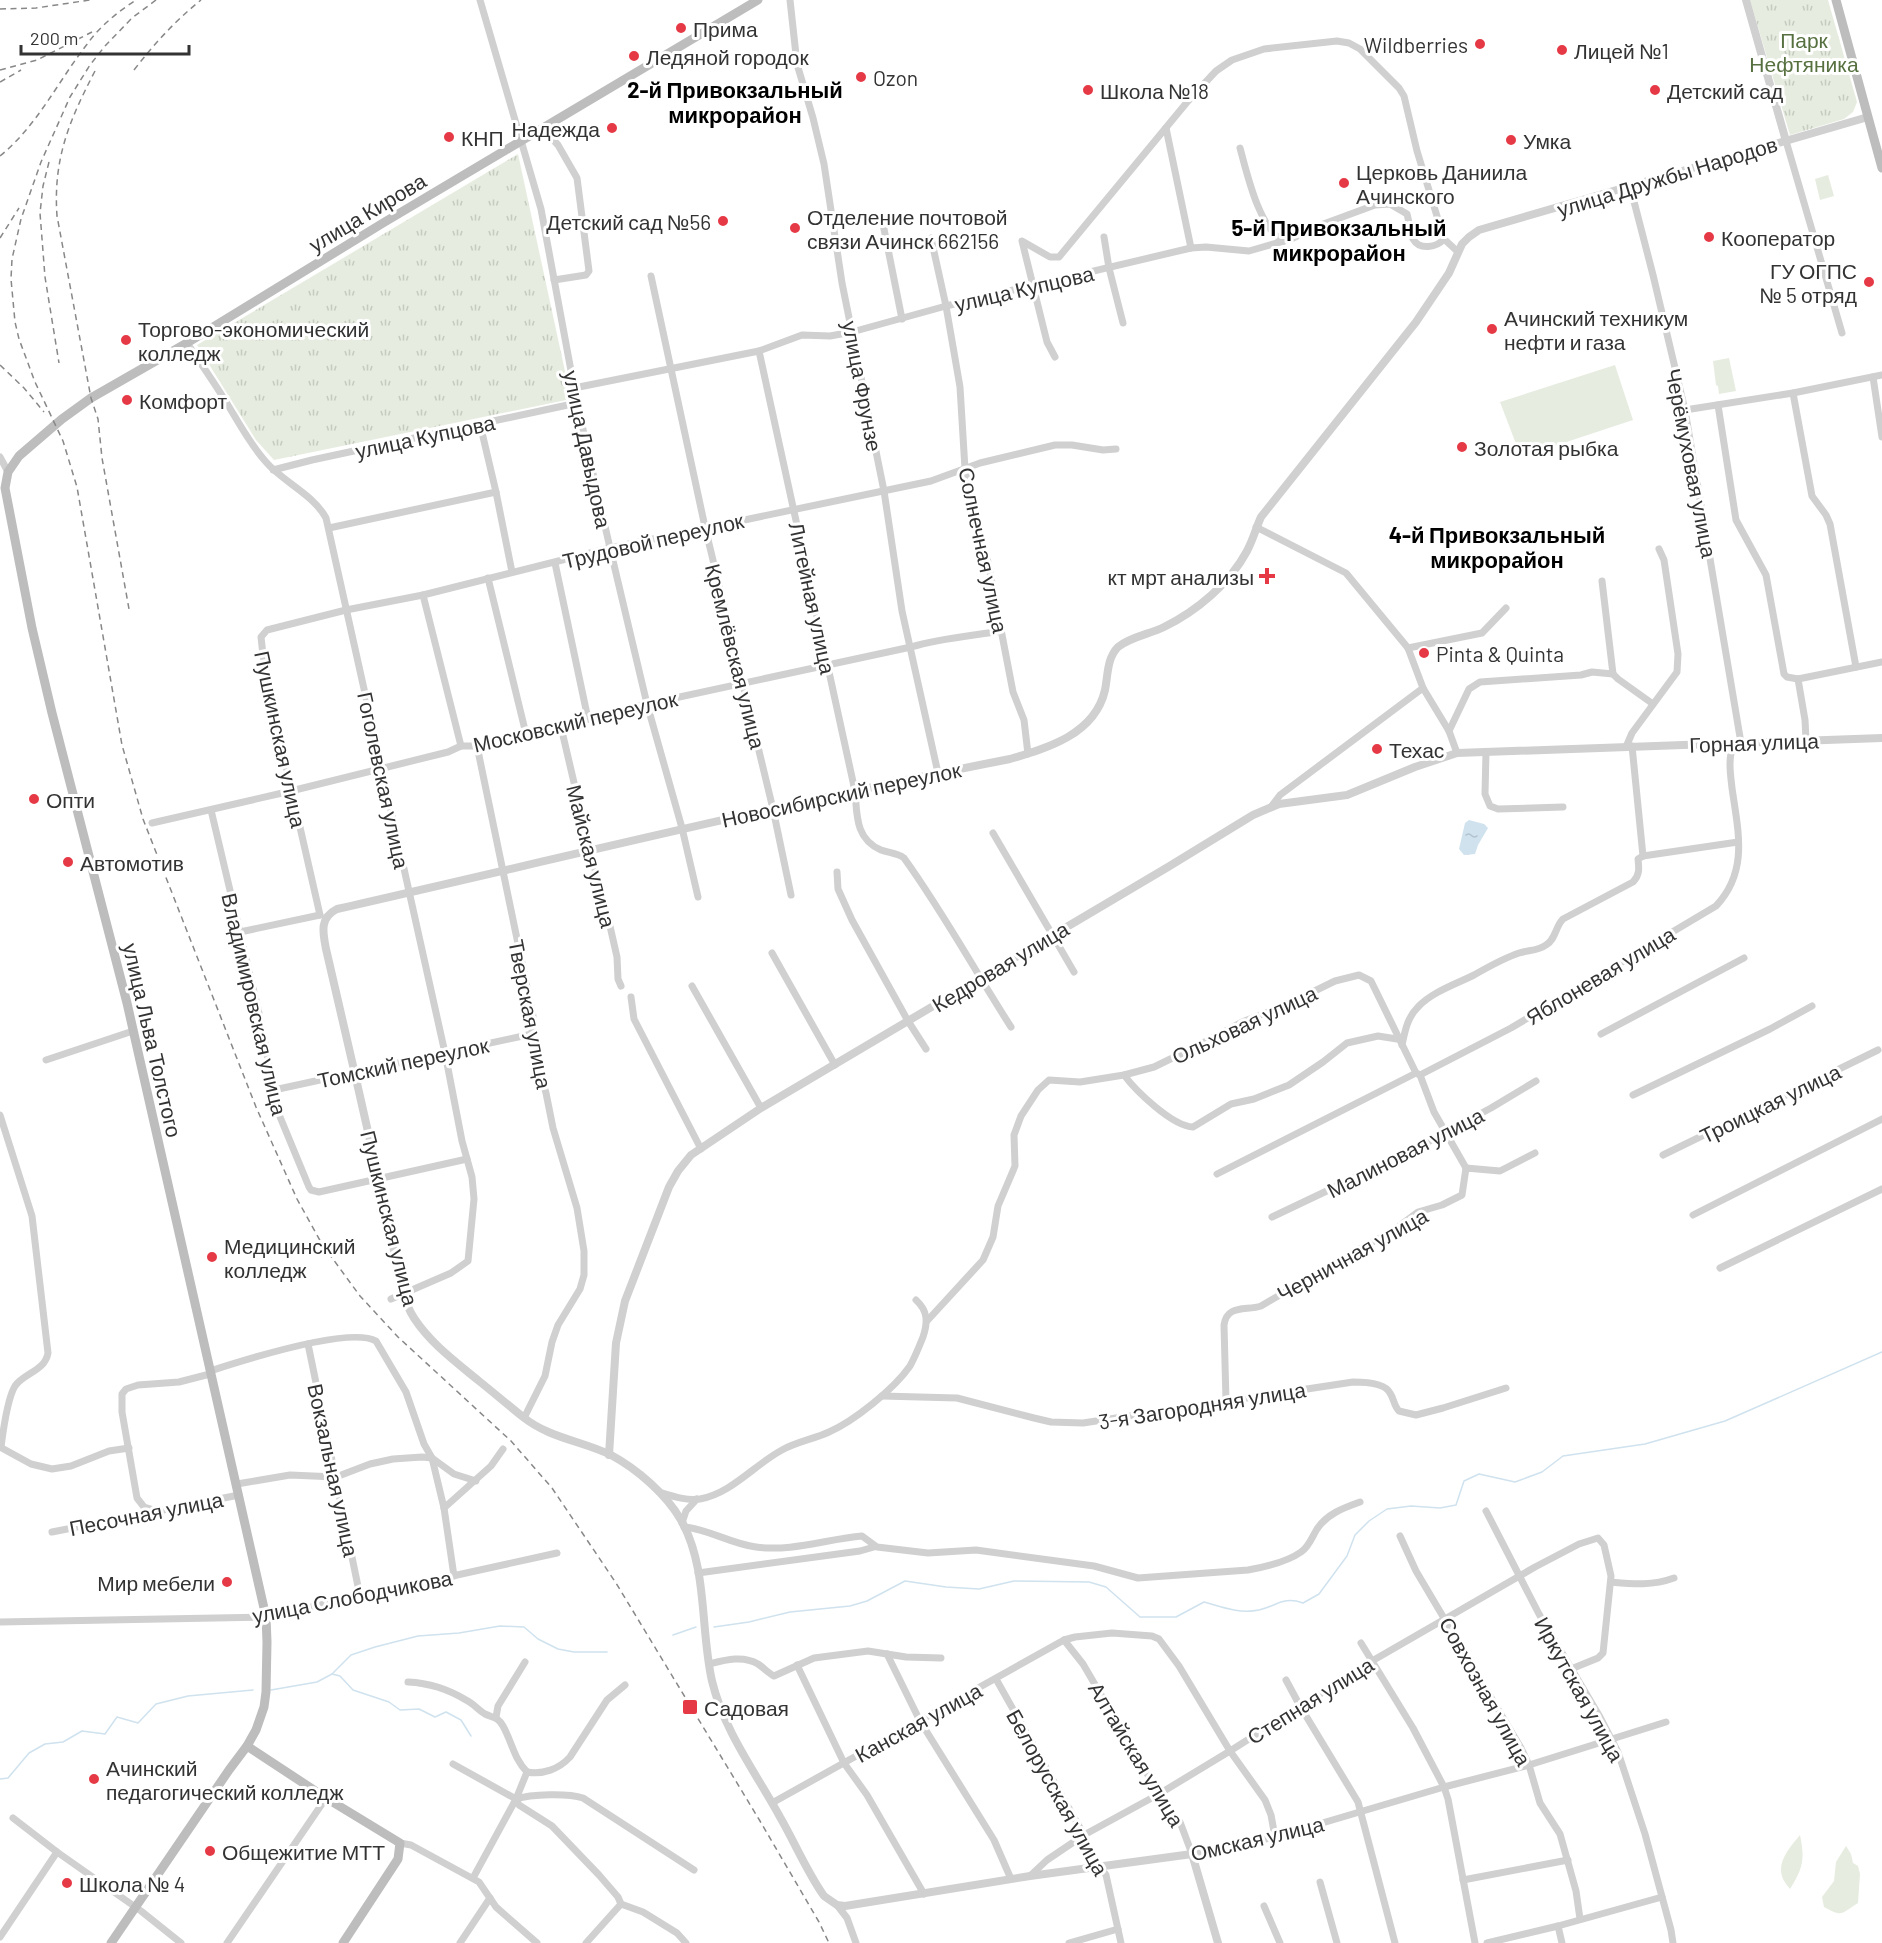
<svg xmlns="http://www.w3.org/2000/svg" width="1882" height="1943" font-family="Barlow,sans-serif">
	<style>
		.grass { fill: #e6ecdf }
		.park { fill: url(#park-tufts) }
		.water { fill: url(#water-ripples) }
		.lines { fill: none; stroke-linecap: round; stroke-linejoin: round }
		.stream { stroke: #cfe2ee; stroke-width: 1.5 }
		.minor { stroke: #d0d0d0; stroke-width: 7 }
		.tertiary { stroke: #d0d0d0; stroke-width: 8 }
		.secondary { stroke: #bdbdbd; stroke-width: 9 }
		.rail { stroke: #888; stroke-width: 1.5; stroke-dasharray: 6 4.5; stroke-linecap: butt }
		.poi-dot { fill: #e63946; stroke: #fff; stroke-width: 2 }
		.labels { text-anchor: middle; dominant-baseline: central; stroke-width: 6; stroke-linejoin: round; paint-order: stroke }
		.poi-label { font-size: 21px; fill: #333; stroke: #fff; text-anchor: start }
		.park-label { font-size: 21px; fill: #56703f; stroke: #fff }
		.street-label { font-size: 21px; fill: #333; stroke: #fff }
		.neighbourhood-label { font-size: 22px; font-weight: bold; fill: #000; stroke: #fff }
	</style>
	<defs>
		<pattern id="park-tufts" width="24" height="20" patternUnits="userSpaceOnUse" patternTransform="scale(1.5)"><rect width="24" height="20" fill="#e6ecdf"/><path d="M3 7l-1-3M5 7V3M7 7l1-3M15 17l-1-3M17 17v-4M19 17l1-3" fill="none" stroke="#c6cbc0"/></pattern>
		<pattern id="water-ripples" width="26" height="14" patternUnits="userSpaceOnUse" patternTransform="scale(1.5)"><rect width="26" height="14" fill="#cfe2ee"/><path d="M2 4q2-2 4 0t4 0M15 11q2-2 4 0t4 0" fill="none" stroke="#b2c2cd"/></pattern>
	</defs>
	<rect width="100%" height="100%" fill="#fff"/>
	<g class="grass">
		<polygon points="1828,175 1834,196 1820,200 1815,179"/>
		<polygon points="1729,358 1736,391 1719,394 1718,386 1716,385 1713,361"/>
		<polygon points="1615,365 1633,420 1521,457 1500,402"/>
		<path d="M1800,1835C1805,1859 1803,1868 1790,1889C1788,1886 1783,1881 1782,1876C1777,1861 1791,1846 1800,1835Z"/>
		<path d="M1846,1846L1851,1854L1853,1863L1858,1866L1860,1874L1858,1903C1841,1913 1844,1918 1824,1907L1822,1897L1834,1881L1836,1862Z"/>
	</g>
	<g class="park">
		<polygon points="1750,0 1828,0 1857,102 1853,112 1844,119 1790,135"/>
		<polygon points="518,154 571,399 274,460 256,440 197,345"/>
	</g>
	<polygon class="water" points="1469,820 1484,824 1488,828 1478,845 1475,854 1464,855 1459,849 1465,823"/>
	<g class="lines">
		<g class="stream">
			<path d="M714,1627L749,1622L790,1612L850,1606L867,1601L905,1581L946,1587L979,1589L1014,1581L1089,1582L1106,1587L1140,1617H1176L1204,1602C1222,1607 1239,1614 1259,1610C1277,1606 1283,1596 1303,1603L1319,1594L1347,1556L1355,1535L1369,1521L1387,1509L1411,1506L1440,1508L1456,1505L1464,1481L1479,1474L1515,1482L1542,1472L1563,1456L1645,1444L1725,1421L1882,1352"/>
			<polyline points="673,1635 696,1627"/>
			<polyline points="332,1674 340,1676 353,1690 389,1702 400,1710 419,1709 435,1717 446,1712 461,1720 471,1736"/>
			<polyline points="271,1690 317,1682 332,1674 351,1655 375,1647 418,1636 459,1633 500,1626 524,1627 538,1639 558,1649 574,1652 607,1652"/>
			<polyline points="0,1779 8,1778 29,1753 45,1744 63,1742 82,1731 105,1734 117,1717 138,1723 156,1704 188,1696 253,1690"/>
		</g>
		<g class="minor">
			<polyline points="480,0 541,209 577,403 610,548 647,704 682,828 698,897"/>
			<polyline points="790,0 797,64 813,118 824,164 842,283 884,491 902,611 938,773"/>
			<polyline points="1166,128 1191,248"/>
			<polyline points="543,129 558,145 577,178 589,271 586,275 554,280"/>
			<polyline points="1786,141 1842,333"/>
			<path d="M1240,148C1247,173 1259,229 1284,241"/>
			<polyline points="1630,186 1653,275 1685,410 1741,743"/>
			<polyline points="882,219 902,319"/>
			<polyline points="1104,237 1109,268 1123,323"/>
			<polyline points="931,238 946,306 960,387 965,469 973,513 988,562 1013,692 1024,720 1028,754"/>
			<polyline points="651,276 705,527 773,809 791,895"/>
			<path d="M187,343C199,361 211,378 223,397C237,419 248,442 266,462C283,482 313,494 326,518L445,1053L462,1141L472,1177L474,1199L468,1261L451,1273L391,1299"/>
			<path d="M759,351L855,791C857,814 855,839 881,850C889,853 897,853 904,858C943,912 975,971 1011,1027"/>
			<polyline points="1055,357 1047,342 1022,241 1050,257 1059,257 1188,101 1216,71 1232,60 1264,49 1337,41 1349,43 1360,49 1399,88 1404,96 1417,151 1444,239 1457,251"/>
			<polyline points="1873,377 1882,437"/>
			<path d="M574,388L759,351L802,335L830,336L852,332L946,306L1191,248L1206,247L1249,251L1291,239L1318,226L1375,205L1390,204L1407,214C1409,221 1410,232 1413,239C1420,251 1437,247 1444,239"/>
			<polyline points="1793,393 1812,496 1826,515 1830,524 1856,667"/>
			<polyline points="1718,405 1736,520 1766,575 1784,674 1787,677 1798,679 1882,662"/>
			<polyline points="1685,410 1793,393 1882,375"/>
			<polyline points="480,424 496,492 512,572"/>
			<polyline points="0,457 8,472"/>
			<polyline points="273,470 312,460 577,403"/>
			<polyline points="1256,527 1346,573 1408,648 1423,688 1449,731 1457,753"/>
			<polyline points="329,528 496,492"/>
			<polyline points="555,563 588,719"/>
			<polyline points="488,578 526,734"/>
			<polyline points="1602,581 1613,674"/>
			<polyline points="423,595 461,746"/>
			<polyline points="1408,648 1482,633 1506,608"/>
			<polyline points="1798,679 1805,720 1806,740"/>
			<polyline points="561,727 590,851 607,913 617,957 618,979 621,986"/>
			<polyline points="1449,731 1469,689 1480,682 1581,675 1592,672 1613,674 1618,679 1653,704"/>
			<polyline points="477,746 533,1016 532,1030 538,1066 546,1093 553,1128 577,1208 584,1251 584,1275 580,1289 558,1325 552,1342 545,1376 524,1418"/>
			<polyline points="1632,746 1643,856"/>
			<polyline points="1626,747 1632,733 1677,672 1678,654 1664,560 1659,549"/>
			<polyline points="1486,752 1485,794 1490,806 1498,809 1563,807"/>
			<polyline points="1271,807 1280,795 1423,688"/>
			<polyline points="211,810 259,1013 278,1112 309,1187 311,1190 319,1192 467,1159"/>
			<path d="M152,823L291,791L448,752L461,746H483L647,704L911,647C941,638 971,636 1001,631"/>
			<polyline points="993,833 1074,972"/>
			<polyline points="1643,856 1738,842"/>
			<polyline points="837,872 838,889 852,920 908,1021 926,1049"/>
			<polyline points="320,915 276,722 263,655 261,637 267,630 346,610 423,595 610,548 931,481 980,463 1055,445 1072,445 1103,450 1116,449"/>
			<polyline points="240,932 320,915"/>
			<polyline points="772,953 835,1065"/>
			<polyline points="692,986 761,1108"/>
			<polyline points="631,997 634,1019 701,1149"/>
			<polyline points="1601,1034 1744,958"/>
			<path d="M1402,1045C1405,1031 1407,1018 1418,1007C1432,992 1456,984 1474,975C1488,967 1504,958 1519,953C1528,950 1538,951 1546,945C1556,939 1555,927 1563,919L1633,882C1640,875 1639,868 1638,859L1643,856"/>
			<polyline points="46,1060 133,1031"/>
			<path d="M1124,1075C1136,1091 1172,1126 1193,1127L1231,1104L1254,1099L1289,1085L1323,1062L1347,1043L1378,1036L1397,1039"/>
			<path d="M1420,1075L1511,1028L1716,906C1749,871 1738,831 1732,788C1730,771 1728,758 1734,742"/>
			<polyline points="274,1090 532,1034"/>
			<polyline points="1633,1095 1770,1029 1812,1006"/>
			<path d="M0,1115L32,1216L48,1353C45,1371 24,1373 15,1386C7,1399 3,1432 1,1447"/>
			<polyline points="1663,1155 1878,1050"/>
			<polyline points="1217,1174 1416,1073"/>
			<polyline points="1693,1215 1882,1119"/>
			<polyline points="1272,1217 1415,1149 1491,1108 1536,1081"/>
			<polyline points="1720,1268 1882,1189"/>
			<polyline points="927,1321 983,1260 993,1237 998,1206 1015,1166 1014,1135 1021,1116 1038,1090 1049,1080 1080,1082 1124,1075 1154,1067 1199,1045 1242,1022 1286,1005 1335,981 1359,975 1371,981 1416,1073 1420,1075 1434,1112 1466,1168"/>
			<polyline points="308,1344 360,1596"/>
			<path d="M210,1371C241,1361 349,1326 376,1341L406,1392L424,1444L432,1458L444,1508L454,1576"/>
			<path d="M882,1396L957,1398L1034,1418L1051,1422L1083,1423L1353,1382C1364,1382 1385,1383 1390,1393C1394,1399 1394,1406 1399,1411L1416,1415L1443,1408L1506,1388"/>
			<path d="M1226,1401L1224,1325C1227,1304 1246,1311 1261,1306L1341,1259L1391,1232L1418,1212L1442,1205L1462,1195L1466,1168L1500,1171L1535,1153"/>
			<polyline points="0,1447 31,1464 52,1469 71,1466 109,1451 129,1448"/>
			<polyline points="237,1484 290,1475 336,1477 370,1464 393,1459 422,1457 432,1458 454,1474 476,1481"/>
			<path d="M659,1492C672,1496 686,1501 700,1499C732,1493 754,1465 782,1450C796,1442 814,1439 829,1432C854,1421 894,1389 910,1366C915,1357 919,1347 923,1337C928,1322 928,1311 916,1300"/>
			<polyline points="444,1508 491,1466 503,1449"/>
			<polyline points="154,1510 144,1507 137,1498 122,1412 122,1394 126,1389 138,1385 179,1382 210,1374"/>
			<polyline points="1486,1511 1539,1614 1600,1717 1618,1752 1645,1834 1671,1930 1673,1943"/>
			<polyline points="682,1523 686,1511 697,1499"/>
			<path d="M684,1527C709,1529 731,1544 756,1547C791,1552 827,1539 862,1536L877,1547L928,1553L976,1550L1094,1566L1138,1578L1248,1570C1265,1567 1287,1562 1301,1552C1309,1547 1312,1537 1317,1529C1327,1514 1343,1508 1360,1502"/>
			<polyline points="52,1532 239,1495"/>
			<polyline points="1400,1536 1416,1571 1521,1748 1529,1765 1540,1803 1560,1834 1576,1891 1580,1919"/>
			<polyline points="698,1573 860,1551 874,1547"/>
			<path d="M1611,1582C1633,1584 1652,1586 1674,1578"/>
			<polyline points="0,1622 266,1617 557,1553"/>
			<polyline points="1064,1640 1083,1664 1159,1794 1180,1822 1192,1854 1275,1837 1444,1787 1529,1765 1666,1722"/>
			<polyline points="1361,1643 1413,1728 1444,1787 1448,1799 1475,1943"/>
			<polyline points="887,1654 920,1721 994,1840 1011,1879"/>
			<path d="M709,1664C725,1660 743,1655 758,1664C764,1668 768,1673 774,1676L814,1658L868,1651L906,1657L941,1658"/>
			<polyline points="797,1665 844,1763 867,1795 924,1894"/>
			<polyline points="996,1679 1084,1835 1092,1857 1106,1875 1121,1943"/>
			<polyline points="1286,1680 1300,1706 1358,1802 1395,1943"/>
			<path d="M408,1682C429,1683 448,1689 466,1700C473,1703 478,1710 485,1714C493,1718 498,1717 503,1726C512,1742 514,1759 527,1772"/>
			<polyline points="496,1717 498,1706 525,1662"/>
			<polyline points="453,1764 516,1799 519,1805 552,1826 599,1875 618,1897 621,1904 643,1912 677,1933 686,1943"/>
			<path d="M527,1772C543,1775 559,1769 570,1757L607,1700L625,1685"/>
			<path d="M516,1799C531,1794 568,1793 583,1798L694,1870"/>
			<polyline points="772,1803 1064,1640 1075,1637 1112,1633 1152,1636 1159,1639 1179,1666 1230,1751 1265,1800 1271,1815 1275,1837"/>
			<polyline points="13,1818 57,1852 141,1911 181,1943"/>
			<polyline points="400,1843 411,1845 479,1882 496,1907 537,1943"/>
			<polyline points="1030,1876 1047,1860 1084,1835 1159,1794 1230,1751 1372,1661 1535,1567 1579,1544 1598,1538 1604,1545 1611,1576 1603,1653 1598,1658 1571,1669"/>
			<polyline points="473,1878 516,1799 527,1772"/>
			<polyline points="1463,1880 1568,1860"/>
			<polyline points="1320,1882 1337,1943"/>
			<polyline points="837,1905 847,1918 856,1943"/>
			<polyline points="1264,1906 1280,1943"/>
			<polyline points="1558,1926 1562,1943"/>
			<polyline points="0,1937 57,1852"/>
			<polyline points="227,1943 326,1798"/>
			<polyline points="460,1943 490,1898"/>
			<polyline points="586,1943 621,1904"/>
			<polyline points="1069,1943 1118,1929"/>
			<polyline points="1487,1943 1558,1926 1662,1897"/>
		</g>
		<g class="tertiary">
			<polyline points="1746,0 1786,141"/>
			<polyline points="609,1455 616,1343 625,1301 669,1187 678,1171 691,1155 761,1108 1168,867 1253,815 1279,804 1347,795 1415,767 1457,753 1882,738"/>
			<path d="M1218,1943L1192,1854L1030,1876L845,1906L837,1905L824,1896C807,1872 795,1843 780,1817C756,1773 724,1731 712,1681C700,1628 708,1568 681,1520C666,1494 637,1469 611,1455C582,1441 549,1438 523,1417C508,1405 494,1393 479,1381C456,1362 431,1344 414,1318C398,1293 395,1249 388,1220C368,1130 347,1039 326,949C323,933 319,918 337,909C561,858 784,803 1010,759C1048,748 1095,734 1105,690C1108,675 1107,658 1118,647C1130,637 1150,634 1164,627C1197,611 1230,583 1247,551C1253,540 1256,528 1261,517L1416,322L1449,273L1462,244L1469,237L1479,230L1868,117"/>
		</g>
		<g class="secondary">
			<polyline points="1836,0 1882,168"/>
			<polyline points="247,1746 326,1798 400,1843 398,1859 343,1943"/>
			<polyline points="111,1943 229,1770 247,1746 256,1730 264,1707 266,1692 267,1642 266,1617 127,1003 52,713 32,628 5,488 8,472 19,456 62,419 91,398 187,343 383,223 758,0"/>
		</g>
		<g class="rail">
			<polyline points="156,0 132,18 105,46 90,65 70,97 41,162 21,219 12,259 11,279 15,322 19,339 35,382 63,441 77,487 122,745 143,819 256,1107 297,1199 322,1244 360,1296 398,1337 511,1441 552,1488 616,1583 760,1821 819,1922 829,1943"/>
			<polyline points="0,9 36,8 90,0"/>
			<polyline points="0,70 37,60 92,32"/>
			<path d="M134,70C155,43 174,22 201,0"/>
			<path d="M95,71C69,121 53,159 57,216L91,398L98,419L102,458L129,609"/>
			<polyline points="0,82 21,70"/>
			<path d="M0,156C38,125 58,81 88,43C100,26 119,11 136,0"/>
			<polyline points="49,162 43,186 40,213 45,277 59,363"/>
			<polyline points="0,238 19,208"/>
			<polyline points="0,365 24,388 44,412"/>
		</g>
	</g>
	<g class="poi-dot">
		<circle cx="681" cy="28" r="6"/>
		<circle cx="1480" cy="44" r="6"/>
		<circle cx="1562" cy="50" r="6"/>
		<circle cx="634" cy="56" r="6"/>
		<circle cx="861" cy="77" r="6"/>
		<circle cx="1088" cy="90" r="6"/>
		<circle cx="1655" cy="90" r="6"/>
		<circle cx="612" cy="128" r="6"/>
		<circle cx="449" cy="137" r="6"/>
		<circle cx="1511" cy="140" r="6"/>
		<circle cx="1344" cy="183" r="6"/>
		<circle cx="723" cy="221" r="6"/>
		<circle cx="795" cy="228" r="6"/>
		<circle cx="1709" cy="237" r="6"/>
		<circle cx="1869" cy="282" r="6"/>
		<circle cx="1492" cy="329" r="6"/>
		<circle cx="126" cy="340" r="6"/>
		<circle cx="127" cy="400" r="6"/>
		<circle cx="1462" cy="447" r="6"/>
		<path d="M1264 567h6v6h6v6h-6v6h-6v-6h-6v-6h6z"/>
		<circle cx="1424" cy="653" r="6"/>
		<circle cx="1377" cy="749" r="6"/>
		<circle cx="34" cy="799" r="6"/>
		<circle cx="68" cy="862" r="6"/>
		<circle cx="212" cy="1257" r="6"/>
		<circle cx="227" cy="1582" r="6"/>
		<rect x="682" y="1699" width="16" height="16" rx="3"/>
		<circle cx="94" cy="1779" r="6"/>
		<circle cx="210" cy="1851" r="6"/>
		<circle cx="67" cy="1883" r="6"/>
	</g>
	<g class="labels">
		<g class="poi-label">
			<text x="693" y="28">Прима</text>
			<text x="1468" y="44" text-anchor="end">Wildberries</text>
			<text x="1574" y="50">Лицей №1</text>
			<text x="646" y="56">Ледяной городок</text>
			<text x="873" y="77">Ozon</text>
			<text x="1100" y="90">Школа №18</text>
			<text x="1667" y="90">Детский сад</text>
			<text x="600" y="128" text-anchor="end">Надежда</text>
			<text x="461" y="137">КНП</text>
			<text x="1523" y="140">Умка</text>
			<text x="1356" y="171">Церковь Даниила<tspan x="1356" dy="24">Ачинского</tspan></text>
			<text x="807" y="216">Отделение почтовой<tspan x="807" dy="24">связи Ачинск 662156</tspan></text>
			<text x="711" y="221" text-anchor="end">Детский сад №56</text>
			<text x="1721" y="237">Кооператор</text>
			<text x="1857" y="270" text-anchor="end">ГУ ОГПС<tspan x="1857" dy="24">№ 5 отряд</tspan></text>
			<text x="1504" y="317">Ачинский техникум<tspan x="1504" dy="24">нефти и газа</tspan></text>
			<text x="138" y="328">Торгово-экономический<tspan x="138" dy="24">колледж</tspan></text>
			<text x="139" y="400">Комфорт</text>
			<text x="1474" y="447">Золотая рыбка</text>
			<text x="1254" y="576" text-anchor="end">кт мрт анализы</text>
			<text x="1436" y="653">Pinta &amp; Quinta</text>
			<text x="1389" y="749">Техас</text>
			<text x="46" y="799">Опти</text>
			<text x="80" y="862">Автомотив</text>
			<text x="224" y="1245">Медицинский<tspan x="224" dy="24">колледж</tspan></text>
			<text x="215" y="1582" text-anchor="end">Мир мебели</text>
			<text x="704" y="1707">Садовая</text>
			<text x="106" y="1767">Ачинский<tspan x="106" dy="24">педагогический колледж</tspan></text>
			<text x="222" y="1851">Общежитие МТТ</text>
			<text x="79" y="1883">Школа № 4</text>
		</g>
		<g class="park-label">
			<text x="1804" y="39">Парк<tspan x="1804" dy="24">Нефтяника</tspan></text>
		</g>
		<g class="street-label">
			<text transform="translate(1667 176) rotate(-17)">улица Дружбы Народов</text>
			<text transform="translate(367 212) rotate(-31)">улица Кирова</text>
			<text transform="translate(1024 288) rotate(-13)">улица Купцова</text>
			<text transform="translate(863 386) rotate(79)">улица Фрунзе</text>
			<text transform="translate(425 436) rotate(-12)">улица Купцова</text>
			<text transform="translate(588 449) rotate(78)">улица Давыдова</text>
			<text transform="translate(1692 463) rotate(79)">Черёмуховая улица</text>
			<text transform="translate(653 540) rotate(-13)">Трудовой переулок</text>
			<text transform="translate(984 550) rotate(78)">Солнечная улица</text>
			<text transform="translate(813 598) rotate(78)">Литейная улица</text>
			<text transform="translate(736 656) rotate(76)">Кремлёвская улица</text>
			<text transform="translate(575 721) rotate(-13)">Московский переулок</text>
			<text transform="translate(281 739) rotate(78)">Пушкинская улица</text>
			<text transform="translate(1754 742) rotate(-2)">Горная улица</text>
			<text transform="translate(384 780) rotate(78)">Гоголевская улица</text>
			<text transform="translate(841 794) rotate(-12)">Новосибирский переулок</text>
			<text transform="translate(592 856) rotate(76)">Майская улица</text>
			<text transform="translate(1000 966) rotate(-31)">Кедровая улица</text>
			<text transform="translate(1600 975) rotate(-31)">Яблоневая улица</text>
			<text transform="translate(255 1004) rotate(77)">Владимировская улица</text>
			<text transform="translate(531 1014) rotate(79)">Тверская улица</text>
			<text transform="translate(1244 1024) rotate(-25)">Ольховая улица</text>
			<text transform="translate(153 1040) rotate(77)">улица Льва Толстого</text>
			<text transform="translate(403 1062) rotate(-12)">Томский переулок</text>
			<text transform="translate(1770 1103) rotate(-26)">Троицкая улица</text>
			<text transform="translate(1405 1152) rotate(-27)">Малиновая улица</text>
			<text transform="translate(390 1218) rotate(76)">Пушкинская улица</text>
			<text transform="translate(1352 1254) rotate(-29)">Черничная улица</text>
			<text transform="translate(1202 1405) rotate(-9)">3-я Загородняя улица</text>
			<text transform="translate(334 1470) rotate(78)">Вокзальная улица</text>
			<text transform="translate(146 1513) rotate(-11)">Песочная улица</text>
			<text transform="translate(352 1596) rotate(-11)">улица Слободчикова</text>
			<text transform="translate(1580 1689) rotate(61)">Иркутская улица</text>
			<text transform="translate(1486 1691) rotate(61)">Совхозная улица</text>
			<text transform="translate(1310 1700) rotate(-32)">Степная улица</text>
			<text transform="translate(918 1722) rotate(-29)">Канская улица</text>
			<text transform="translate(1137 1754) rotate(59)">Алтайская улица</text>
			<text transform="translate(1058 1792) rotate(61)">Белорусская улица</text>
			<text transform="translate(1257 1838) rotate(-13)">Омская улица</text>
		</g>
		<g class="neighbourhood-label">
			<text x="735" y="89">2-й Привокзальный<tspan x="735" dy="25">микрорайон</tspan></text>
			<text x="1339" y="227">5-й Привокзальный<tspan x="1339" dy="25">микрорайон</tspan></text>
			<text x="1497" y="534">4-й Привокзальный<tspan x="1497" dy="25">микрорайон</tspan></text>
		</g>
	</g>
	<path d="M21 45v9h168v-9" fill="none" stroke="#333333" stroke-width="3"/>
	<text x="30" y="45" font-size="18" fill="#333333" stroke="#ffffff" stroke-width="4.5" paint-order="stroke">200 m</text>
</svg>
